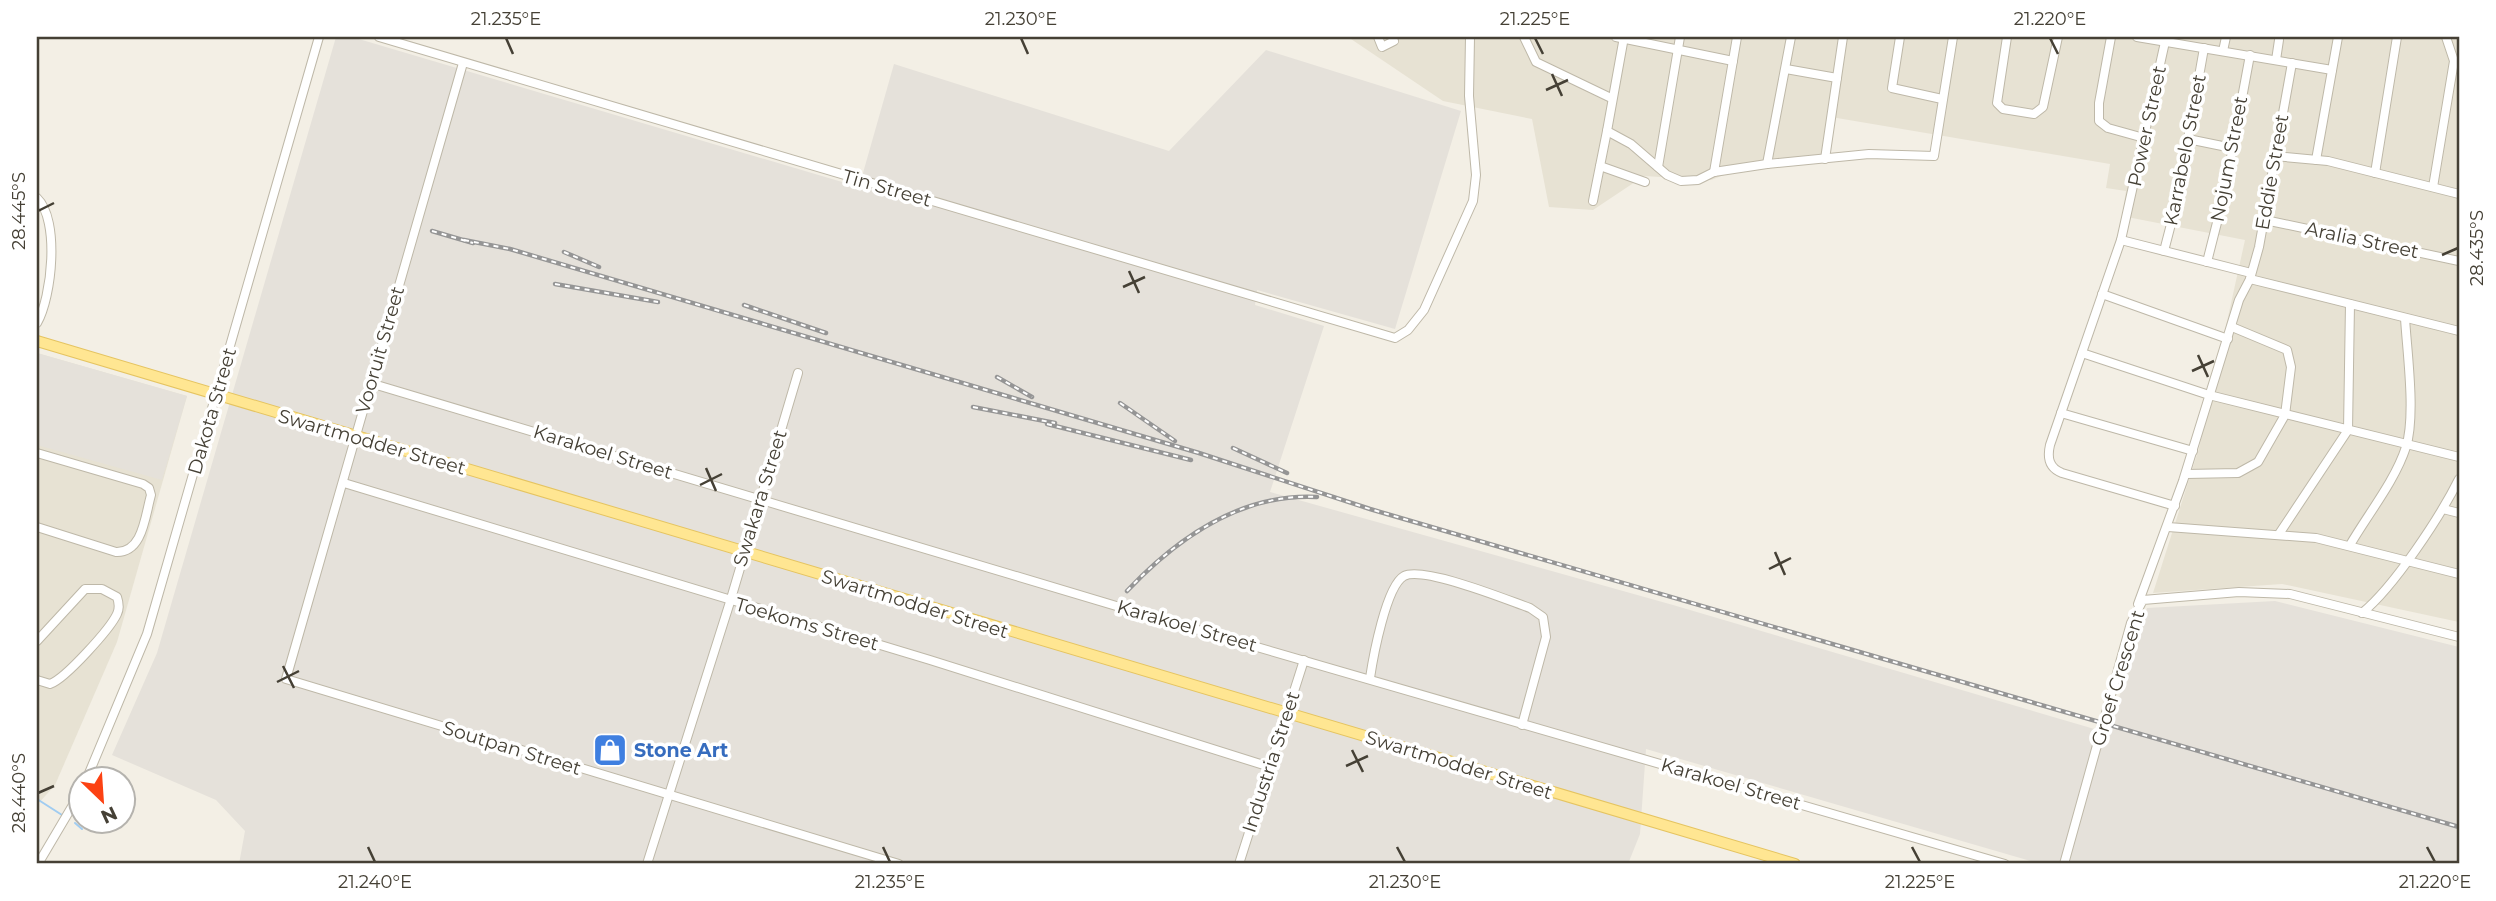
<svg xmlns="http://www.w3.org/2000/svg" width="2496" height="901" font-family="Montserrat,sans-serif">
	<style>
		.residential { fill: #e7e2d3 }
		.industrial { fill: #e5e1da }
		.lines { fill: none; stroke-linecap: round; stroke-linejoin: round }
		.stream { stroke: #a0ccf1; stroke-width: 2 }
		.minor-casing { stroke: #beb8a8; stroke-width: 10 }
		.major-casing { stroke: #e5c461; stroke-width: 12 }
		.minor { stroke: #fff; stroke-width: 8 }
		.major { stroke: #ffe692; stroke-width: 10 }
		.rail-casing { stroke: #959595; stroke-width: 4.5 }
		.rail { stroke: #fff; stroke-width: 2; stroke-dasharray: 5; stroke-linecap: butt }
		.ticks { fill: none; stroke: #454035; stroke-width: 2.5 }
		.labels { text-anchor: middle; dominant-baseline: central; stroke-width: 7; stroke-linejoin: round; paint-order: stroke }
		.street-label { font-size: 19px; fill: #454035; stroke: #fff }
		.shop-label { font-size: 19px; font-weight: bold; fill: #366cbe; stroke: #fff; text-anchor: start }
		.neatline { fill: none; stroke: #454035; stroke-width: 2.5 }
		.ticks-label { font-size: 18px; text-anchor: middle; fill: #454035 }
	</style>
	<rect width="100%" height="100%" fill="#f3efe5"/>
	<g class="residential">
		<polygon points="1348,37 2459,37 2459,622 2282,584 2153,593 2199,448 2245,240 2122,216 2126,191 2106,188 2110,164 1831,117 1823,158 1767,158 1711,180 1644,176 1593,210 1549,207 1532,119 1443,101"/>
		<polygon points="37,353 187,396 117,642 55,785 37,805"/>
	</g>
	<g class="industrial">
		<polygon points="336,37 352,37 859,187 894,64 1169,151 1266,50 1461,111 1395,329 1257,290 1255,305 1324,326 1270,492 1673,605 2108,733 2147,608 2275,601 2459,647 2459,864 2041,864 1646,749 1640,834 1628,864 239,864 245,831 216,800 112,755 157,653"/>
		<polygon points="37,353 187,396 162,480 37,445"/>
	</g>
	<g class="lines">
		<g class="stream">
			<polyline points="37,799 62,815"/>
			<polyline points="75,823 82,829"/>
		</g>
		<g class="minor-casing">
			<g id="minor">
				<polyline points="379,37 1395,338 1408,330 1424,310 1473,201 1476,175 1469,96 1470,37"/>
				<polyline points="1378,37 1382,47 1394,41"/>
				<polyline points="1524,37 1536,62 1611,98"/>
				<polyline points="1616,37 1733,61"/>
				<polyline points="1624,37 1607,131 1631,144 1667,175 1681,181 1698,180 1714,172 1767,164 1869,154 1934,156 1953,37"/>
				<polyline points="1900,37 1892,88 1942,99"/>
				<polyline points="2007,37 1997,103 2003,109 2034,114 2043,107 2058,37"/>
				<polyline points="2111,37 2099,103 2099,121 2108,128 2144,138"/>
				<polyline points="2137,37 2332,70"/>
				<polyline points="2165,42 2121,240 2251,273"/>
				<polyline points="2223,51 2226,37"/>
				<polyline points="2276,60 2279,40"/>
				<polyline points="463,63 286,679 899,864"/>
				<polyline points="1786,69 1837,78"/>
				<polyline points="2188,139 2232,148"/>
				<polyline points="2274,156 2328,161 2459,194"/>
				<polyline points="1825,159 1843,37"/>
				<polyline points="2316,160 2338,37"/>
				<polyline points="1767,164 1791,37"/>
				<polyline points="1600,166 1645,182"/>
				<polyline points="1658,167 1680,37"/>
				<polyline points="1714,172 1737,37"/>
				<polyline points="2375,173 2397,37"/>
				<polyline points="2433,187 2454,61 2446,37"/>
				<path d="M37,198C60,220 52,297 37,323"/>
				<polyline points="1593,201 1607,131"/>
				<polyline points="2265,220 2459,261"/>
				<path d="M2121,240L2050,445C2047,458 2049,468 2062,473L2175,506"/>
				<polyline points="2164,251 2177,201 2204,48"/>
				<polyline points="2207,262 2224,195 2250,55"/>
				<polyline points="2250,279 2459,331"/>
				<polyline points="2102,294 2228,339"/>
				<polyline points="2082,353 2209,395 2459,457"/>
				<polyline points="370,383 1143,614 2005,864"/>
				<polyline points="2061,413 2193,451"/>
				<path d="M37,453L143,484L149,488L151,495C145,516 143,553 116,552L37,527"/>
				<polyline points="2186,474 2238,473 2258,462 2285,415 2291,367 2287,350 2232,327"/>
				<polyline points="344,483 930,660 1270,767"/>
				<polyline points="2443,509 2459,513"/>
				<polyline points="2168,527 2316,538 2459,574"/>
				<polyline points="2279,534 2348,430 2350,304"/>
				<path d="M2350,545C2368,514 2395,481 2406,447C2416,415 2407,352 2405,318"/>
				<polyline points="2138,604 2183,481 2239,300 2250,279 2259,247 2292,63"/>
				<path d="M2362,613C2394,587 2440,517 2459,479"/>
				<path d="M37,641L85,589H102L117,597C119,603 120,608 117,614C110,629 65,679 50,684L37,680"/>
				<path d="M1370,678C1373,658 1386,586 1404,576C1424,566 1507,600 1530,608L1543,617L1546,637L1522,725"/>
				<polyline points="87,778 147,634 319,37"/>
				<polyline points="38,864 80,793"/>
				<polyline points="647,864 730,602 798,373"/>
				<polyline points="1239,864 1304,660"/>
				<polyline points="2064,864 2131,623 2143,600 2239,592 2290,594 2459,637"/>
			</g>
		</g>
		<g class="major-casing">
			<polyline id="major" points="37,341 1795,864"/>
		</g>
		<use href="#minor" class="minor"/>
		<use href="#major" class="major"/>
		<g class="rail-casing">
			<g id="rail">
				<polyline points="432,231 473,243"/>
				<polyline points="464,240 510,249 1199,453 1370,509 2459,827"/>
				<polyline points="564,252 599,267"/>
				<polyline points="555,284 658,302"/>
				<polyline points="744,305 826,333"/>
				<polyline points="997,377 1032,397"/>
				<polyline points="1120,403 1175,441"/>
				<polyline points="973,407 1055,423"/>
				<polyline points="1047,424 1191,460"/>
				<polyline points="1233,448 1287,473"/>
				<path d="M1127,591C1177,538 1242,493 1317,497"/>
			</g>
		</g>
		<use href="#rail" class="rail"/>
	</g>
	<path class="ticks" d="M506,38L513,54M1021,38L1028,54M1535,38L1543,54M2050,38L2058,54M1552,74L1562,96M1546,90L1568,80M38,211L54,203M2442,255L2458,248M1129,271L1139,293M1123,287L1145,277M2198,355L2208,377M2192,371L2214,361M706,468L716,491M700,485L722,474M1775,552L1785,575M1769,569L1791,558M283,666L294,688M277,682L299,671M1352,750L1363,772M1346,766L1368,756M38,793L54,786M368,847L375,862M883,847L890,862M1397,847L1405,862M1912,847L1920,862M2427,847L2435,862"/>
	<defs>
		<g id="shop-square" transform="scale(1.75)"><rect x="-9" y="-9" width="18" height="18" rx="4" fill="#3f7fe0" stroke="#fff"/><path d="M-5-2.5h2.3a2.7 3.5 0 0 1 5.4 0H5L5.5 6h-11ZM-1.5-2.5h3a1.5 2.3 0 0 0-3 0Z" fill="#fff"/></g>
	</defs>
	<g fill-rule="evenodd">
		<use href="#shop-square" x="610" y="750"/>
	</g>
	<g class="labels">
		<g class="street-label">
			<text transform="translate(2147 126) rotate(-78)">Power Street</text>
			<text transform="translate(2185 150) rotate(-79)">Karrabelo Street</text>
			<text transform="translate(2229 159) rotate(-79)">Nojum Street</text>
			<text transform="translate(2272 172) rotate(-80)">Eddie Street</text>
			<text transform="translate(887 188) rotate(16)">Tin Street</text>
			<text transform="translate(2362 240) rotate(12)">Aralia Street</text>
			<text transform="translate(380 350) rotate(-74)">Vooruit Street</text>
			<text transform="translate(212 411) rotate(-74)">Dakota Street</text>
			<text transform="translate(372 442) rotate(16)">Swartmodder Street</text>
			<text transform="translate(603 452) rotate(17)">Karakoel Street</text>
			<text transform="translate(760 498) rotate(-73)">Swakara Street</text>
			<text transform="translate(915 604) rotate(17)">Swartmodder Street</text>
			<text transform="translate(807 624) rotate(16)">Toekoms Street</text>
			<text transform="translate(1187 626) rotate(16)">Karakoel Street</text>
			<text transform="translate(2118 678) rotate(-73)">Groef Crescent</text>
			<text transform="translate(512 748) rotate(17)">Soutpan Street</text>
			<text transform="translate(1271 762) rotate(-72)">Industria Street</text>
			<text transform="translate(1459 765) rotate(17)">Swartmodder Street</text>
			<text transform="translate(1731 784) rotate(16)">Karakoel Street</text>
		</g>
		<g class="shop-label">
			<text x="634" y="750">Stone Art</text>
		</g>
	</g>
	<rect width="2496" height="901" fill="none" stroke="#ffffff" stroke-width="77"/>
	<g transform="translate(102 800) rotate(155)"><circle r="33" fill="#ffffff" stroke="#b5b3ae" stroke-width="2"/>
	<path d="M0-5L12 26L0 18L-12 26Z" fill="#fc4213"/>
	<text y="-10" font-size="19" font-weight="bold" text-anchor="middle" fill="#454035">N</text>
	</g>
	<rect x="38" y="38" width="2420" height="824" class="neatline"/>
	<g class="ticks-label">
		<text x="506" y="25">21.235°E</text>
		<text x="1021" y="25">21.230°E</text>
		<text x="1535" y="25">21.225°E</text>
		<text x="2050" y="25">21.220°E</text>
		<text transform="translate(19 211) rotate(-90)" y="6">28.445°S</text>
		<text transform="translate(2477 248) rotate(-90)" y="6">28.435°S</text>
		<text transform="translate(19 793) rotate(-90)" y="6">28.440°S</text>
		<text x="375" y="888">21.240°E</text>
		<text x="890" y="888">21.235°E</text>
		<text x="1405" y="888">21.230°E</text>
		<text x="1920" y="888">21.225°E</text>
		<text x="2435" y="888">21.220°E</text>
	</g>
</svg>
